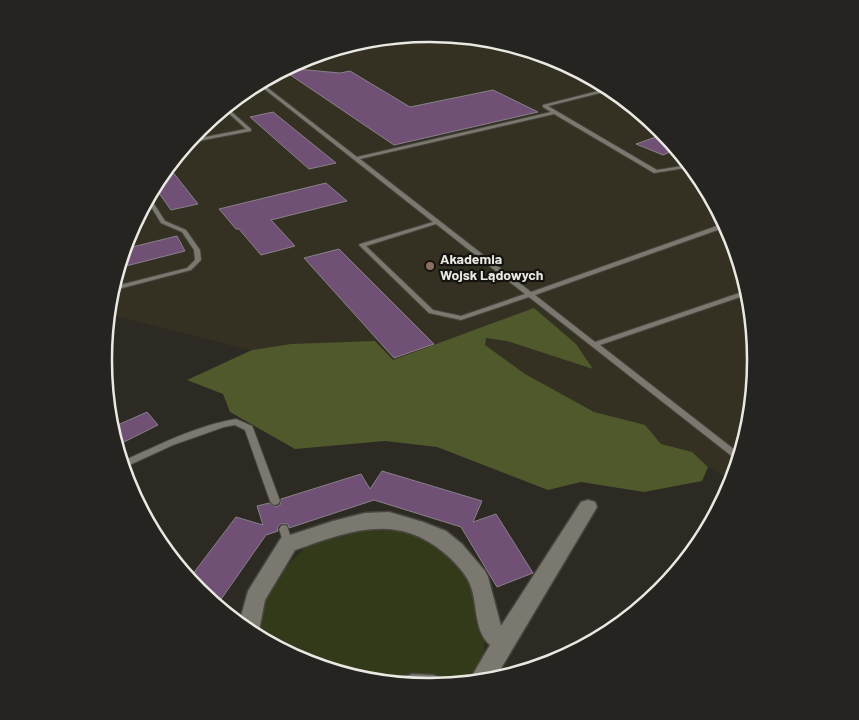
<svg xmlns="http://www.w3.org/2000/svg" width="859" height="720" font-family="Barlow,sans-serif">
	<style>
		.built { fill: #343122 }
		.green { fill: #333a1a }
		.forest { fill: #4f592c }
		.building { fill: #705175; stroke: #88818a }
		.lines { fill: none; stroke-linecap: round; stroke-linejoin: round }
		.service-casing { stroke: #48463f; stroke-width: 2 }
		.minor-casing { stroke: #48463f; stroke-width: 3 }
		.service { fill: #7b796f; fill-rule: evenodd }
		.minor { fill: #7b796f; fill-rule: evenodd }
		.education-dot { fill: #8d6e63; stroke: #14130f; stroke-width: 2 }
		.labels { text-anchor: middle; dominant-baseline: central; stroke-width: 4.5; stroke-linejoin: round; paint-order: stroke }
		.poi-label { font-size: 14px; font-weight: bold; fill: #e9e8e2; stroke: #14130f; text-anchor: start }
		.rim { fill: none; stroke: #e9e8e2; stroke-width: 2.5 }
	</style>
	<rect width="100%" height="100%" fill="#2c2a22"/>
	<polygon class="built" points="430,34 493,40 555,59 611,89 660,130 701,179 731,235 750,297 756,360 749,424 731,483 712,468 108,314 110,296 128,235 158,179 199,129 248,89 305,58 366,40"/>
	<path class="green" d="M367,527C378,527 391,526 402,529C427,535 459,558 471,582C482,604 484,633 485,658L484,664L471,681L449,679L381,681L366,680L304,661L257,636V611L280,572L309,544Z"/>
	<polygon class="forest" points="534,308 576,344 593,369 507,341 486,338 485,345 525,374 594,412 645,425 661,444 692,452 708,467 702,481 644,492 581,482 548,490 437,447 385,441 295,449 230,412 223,394 187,380 252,350 291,344 375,341 393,360"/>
	<g class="building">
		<polygon points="286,68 340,73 350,71 410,107 493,90 538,112 394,145 283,70"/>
		<polygon points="273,112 336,163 309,169 250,117"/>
		<polygon points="664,134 677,149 663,155 636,144"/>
		<polygon points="168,166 198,204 171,210 154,186"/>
		<polygon points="326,183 347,201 271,220 295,246 261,255 239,229 236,229 219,209"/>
		<polygon points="177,236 185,251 118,268 124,249"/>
		<polygon points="339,249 434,344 394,358 304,258"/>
		<polygon points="147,412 158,425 116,446 111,428"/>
		<polygon points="382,471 482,501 473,522 496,514 533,573 497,587 461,527 374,500 289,528 288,524 280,524 277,528 278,531 266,535 217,605 199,590 189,579 236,517 263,525 257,506 269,503 276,507 280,505 281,499 361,474 370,489"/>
	</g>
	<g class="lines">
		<g class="service-casing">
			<g id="service">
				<path d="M502,43L516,47L612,90L548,106L657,170L689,165L691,167L654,173L554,114L360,159L531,292L725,223L726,227L535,295L595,342L748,290L749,294L600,345L740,454L738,461L529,297L461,320L429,313L359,245L360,244L433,222L258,84L260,82L357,157L551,112L543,107V105L606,89ZM436,224L525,294L461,316L433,310L366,246Z"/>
				<polygon points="226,107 251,129 251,131 188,143 190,140 246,129 224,109"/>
				<polygon points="149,196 165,221 186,230 200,250 201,260 191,270 111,291 112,287 187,268 195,260 194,250 182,232 161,223 147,200"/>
				<path d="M236,419L252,426L253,428L280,501L278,504L275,505L272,504L270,501L245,430L235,425L224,427L173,445L123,468L121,462C156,446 198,425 236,419Z"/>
				<polygon points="284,525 287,526 293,544 291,547 288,548 285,547 279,529 281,526"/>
			</g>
		</g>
		<g class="minor-casing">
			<g id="minor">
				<path d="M588,500L595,502L597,507L494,680L469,681L490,645C472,629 479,600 468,580C463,571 452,559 443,552C395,512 347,532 295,550L265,600L258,636L239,624L248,591L281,538L333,521L365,513L389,512L423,522L446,531L462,544L485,571L488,577L501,626L581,502Z"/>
				<polygon points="412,674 433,675 441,678 444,685 429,686 401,683 404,677"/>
			</g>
		</g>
		<use href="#service" class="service"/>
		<use href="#minor" class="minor"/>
	</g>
	<circle class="education-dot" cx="430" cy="266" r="5"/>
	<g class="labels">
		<g class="poi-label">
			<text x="440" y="258">Akademia<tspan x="440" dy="16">Wojsk Lądowych</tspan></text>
		</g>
	</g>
	<path d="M0 0H859V720H0ZM429 42H430A317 317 0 0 1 747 359V361A317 317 0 0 1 430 678H429A317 317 0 0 1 112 361V359A317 317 0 0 1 429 42Z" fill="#252420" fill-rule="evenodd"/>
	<path class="rim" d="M429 42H430A317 317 0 0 1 747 359V361A317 317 0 0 1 430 678H429A317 317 0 0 1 112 361V359A317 317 0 0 1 429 42Z"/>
</svg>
